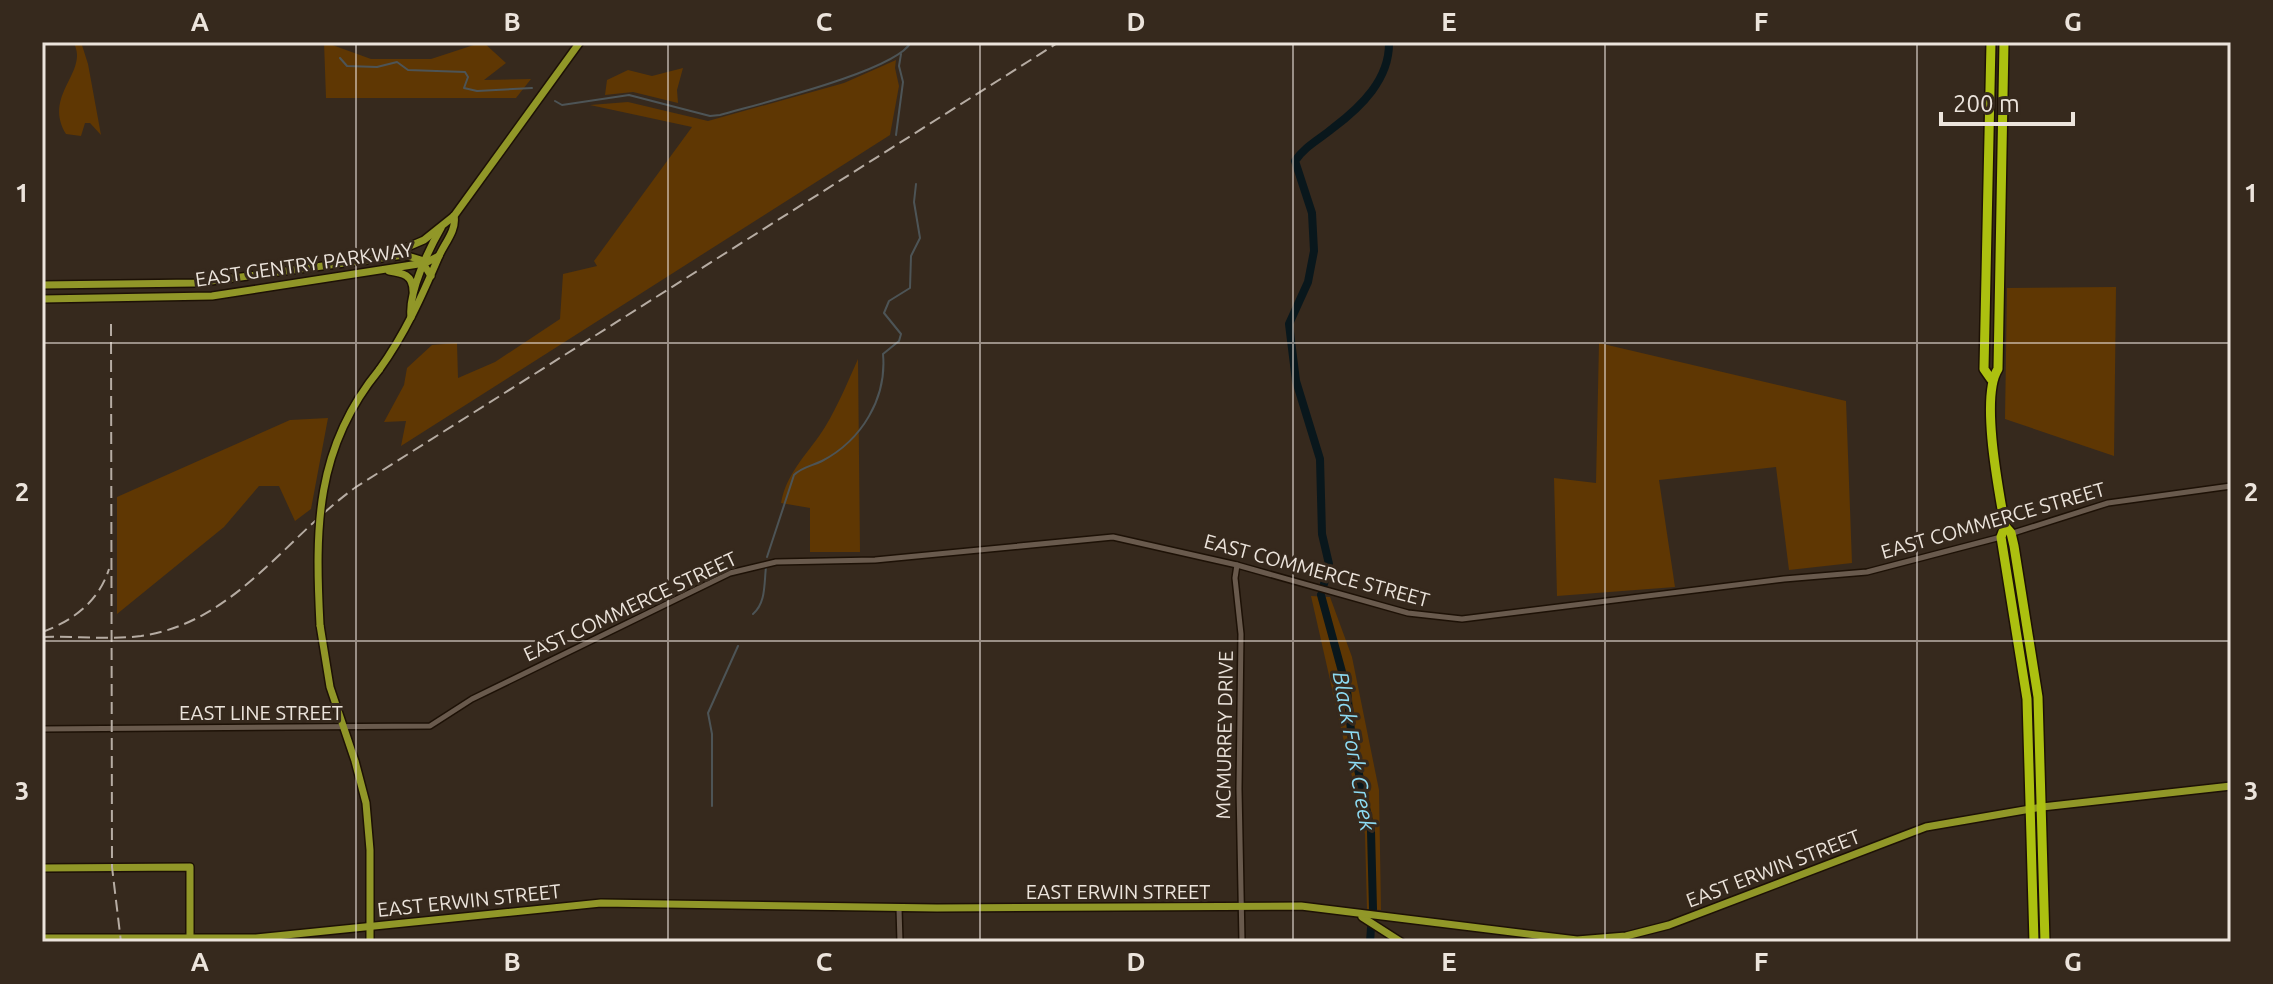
<svg xmlns="http://www.w3.org/2000/svg" width="2273" height="984" font-family="Ubuntu,sans-serif">
	<style>
		.green { fill: #5f3703 }
		.lines { fill: none; stroke-linecap: round; stroke-linejoin: round }
		.stream { stroke: #4d5456; stroke-width: 2 }
		.river { stroke: #09171c; stroke-width: 8 }
		.minor-casing { stroke: #1d1106; stroke-width: 8 }
		.major-casing { stroke: #1d1106; stroke-width: 10 }
		.highway-casing { stroke: #1d1106; stroke-width: 12 }
		.minor { stroke: #695a4d; stroke-width: 5 }
		.major { stroke: #919728; stroke-width: 7 }
		.highway { stroke: #acc010; stroke-width: 9 }
		.rail { stroke: #b6aca3; stroke-width: 2; stroke-dasharray: 12 6; stroke-linecap: butt }
		.major-bridge-casing { stroke: #1d1106; stroke-width: 10; stroke-linecap: butt }
		.major-bridge { stroke: #919728; stroke-width: 7 }
		.grid { fill: none; stroke: #ece4dc; stroke-width: 2; stroke-opacity: 0.55 }
		.labels { text-anchor: middle; dominant-baseline: central; stroke-width: 6; stroke-linejoin: round; paint-order: stroke }
		.street-label { font-size: 20px; fill: #ece4dc; stroke: #36291d }
		.water-label { font-size: 22px; font-style: italic; fill: #8ddbf3; stroke: #36291d }
		.neatline { fill: none; stroke: #ece4dc; stroke-width: 3 }
		.grid-label { font-size: 26px; text-anchor: middle; font-weight: bold; fill: #ece4dc }
	</style>
	<rect width="100%" height="100%" fill="#36291d"/>
	<g class="green">
		<path d="M74,42H81L88,64L101,135L90,123H85L81,136L66,134C46,100 77,80 77,55C77,50 75,46 74,42Z"/>
		<polygon points="324,42 371,59 431,59 483,42 506,63 484,80 531,79 516,98 326,98"/>
		<polygon points="896,60 895,68 899,86 890,135 401,446 406,421 384,422 404,385 407,368 432,345 457,343 458,378 495,362 560,319 563,274 597,266 594,261 692,127 590,105 628,102 708,121 844,83"/>
		<polygon points="683,68 677,90 678,103 633,92 605,95 607,80 628,70 652,76"/>
		<polygon points="2116,287 2114,456 2005,419 2007,288"/>
		<polygon points="1599,343 1846,401 1852,563 1789,570 1776,467 1659,480 1675,587 1557,596 1554,478 1596,483"/>
		<path d="M858,359L860,552H810V508L781,503C787,471 809,453 825,427C838,406 848,381 858,359Z"/>
		<polygon points="328,418 311,509 295,521 279,486 259,486 224,527 117,614 117,497 290,420"/>
		<polygon points="1311,596 1330,597 1352,657 1379,790 1381,910 1367,909 1365,834"/>
	</g>
	<g class="lines">
		<g class="stream">
			<polyline points="340,58 347,66 377,67 397,62 408,70 465,72 468,77 464,88 477,91 532,88"/>
			<path d="M555,101L562,105L629,95L710,116L720,115C754,105 897,71 911,42"/>
			<polyline points="896,135 903,82 899,66 901,54"/>
			<path d="M767,557L794,475C802,467 812,466 822,461C862,440 887,398 883,354L899,341L901,334L884,313L889,301L910,288L911,256L920,238L914,202L916,184"/>
			<path d="M753,614C766,603 764,584 766,567"/>
			<polyline points="712,806 712,734 708,713 738,646"/>
		</g>
		<g class="river">
			<path d="M1324,584L1329,564L1322,534L1320,459L1296,381L1289,324L1308,282L1314,251L1312,213L1295,161C1305,146 1320,139 1333,128C1361,107 1390,79 1389,42"/>
			<polyline points="1321,595 1347,690 1352,741 1371,831 1373,909"/>
			<polyline points="1370,942 1371,928"/>
		</g>
		<g class="minor-casing">
			<g id="minor">
				<polyline points="2010,534 2108,503 2231,486"/>
				<polyline points="1237,565 1235,578 1241,634 1239,789 1242,942"/>
				<polyline points="42,729 430,726 472,699 730,573 776,562 875,560 1113,537 1237,565 1408,613 1462,619 1784,579 1867,572 2001,537"/>
				<polyline points="899,908 900,942"/>
			</g>
		</g>
		<g class="major-casing">
			<g id="major">
				<polyline points="396,252 424,240 454,216 580,42"/>
				<path d="M389,271C403,273 413,275 413,291"/>
				<polyline points="42,285 196,283 404,255 421,260 431,276"/>
				<polyline points="42,299 212,296 425,263 439,256"/>
				<path d="M411,317C408,292 429,249 441,228"/>
				<path d="M379,370C405,334 422,296 439,256C444,244 457,230 454,216"/>
				<polyline points="320,625 330,687 355,761 366,803 370,850 370,942"/>
				<polyline points="42,868 190,867 190,938"/>
				<polyline points="1362,917 1401,942"/>
				<polyline points="42,938 256,938 601,903 937,908 1301,906 1577,940 1626,936 1669,925 1926,827 2042,807 2231,786"/>
			</g>
		</g>
		<g class="highway-casing">
			<g id="highway">
				<polyline points="1991,42 1984,369 1991,379"/>
				<path d="M2004,42L1998,369C1980,396 1999,492 2005,526L2001,537L2027,699L2034,942"/>
				<polyline points="2005,526 2011,533 2014,546 2038,697 2045,942"/>
			</g>
		</g>
		<use href="#minor" class="minor"/>
		<use href="#major" class="major"/>
		<use href="#highway" class="highway"/>
		<g class="rail">
			<polyline points="111,324 112,867 121,942"/>
			<path d="M42,632C73,621 99,601 109,569"/>
			<path d="M42,637C75,636 108,640 141,636C234,623 285,538 356,487L1059,42"/>
		</g>
		<g class="major-bridge-casing">
			<path id="major-bridge" d="M320,625C315,528 315,448 379,370"/>
		</g>
		<use href="#major-bridge" class="major-bridge"/>
	</g>
	<path class="grid" d="M356,42V942M668,42V942M980,42V942M1293,42V942M1605,42V942M1917,42V942M42,343H2231M42,641H2231"/>
	<g class="labels">
		<g class="street-label">
			<text transform="translate(304 264) rotate(-8)">EAST GENTRY PARKWAY</text>
			<text transform="translate(1993 520) rotate(-16)">EAST COMMERCE STREET</text>
			<text transform="translate(1317 570) rotate(15)">EAST COMMERCE STREET</text>
			<text transform="translate(630 606) rotate(-25)">EAST COMMERCE STREET</text>
			<text x="261" y="712">EAST LINE STREET</text>
			<text transform="translate(1224 735) rotate(-89)">MCMURREY DRIVE</text>
			<text transform="translate(1773 868) rotate(-21)">EAST ERWIN STREET</text>
			<text x="1118" y="891">EAST ERWIN STREET</text>
			<text transform="translate(469 900) rotate(-6)">EAST ERWIN STREET</text>
		</g>
		<g class="water-label">
			<text transform="translate(1355 751) rotate(80)">Black Fork Creek</text>
		</g>
	</g>
	<rect width="2273" height="984" fill="none" stroke="#36291d" stroke-width="88"/>
	<path d="M1941 112v12h132v-12" fill="none" stroke="#ece4dc" stroke-width="4"/>
	<text x="1953" y="112" font-size="24" fill="#ece4dc" stroke="#36291d" stroke-width="6" paint-order="stroke">200 m</text>
	<rect x="44" y="44" width="2185" height="896" class="neatline"/>
	<g class="grid-label">
		<text x="200" y="31">A</text>
		<text x="512" y="31">B</text>
		<text x="824" y="31">C</text>
		<text x="1136" y="31">D</text>
		<text x="1449" y="31">E</text>
		<text x="1761" y="31">F</text>
		<text x="2073" y="31">G</text>
		<text x="22" y="202">1</text>
		<text x="2251" y="202">1</text>
		<text x="22" y="501">2</text>
		<text x="2251" y="501">2</text>
		<text x="22" y="800">3</text>
		<text x="2251" y="800">3</text>
		<text x="200" y="971">A</text>
		<text x="512" y="971">B</text>
		<text x="824" y="971">C</text>
		<text x="1136" y="971">D</text>
		<text x="1449" y="971">E</text>
		<text x="1761" y="971">F</text>
		<text x="2073" y="971">G</text>
	</g>
</svg>
